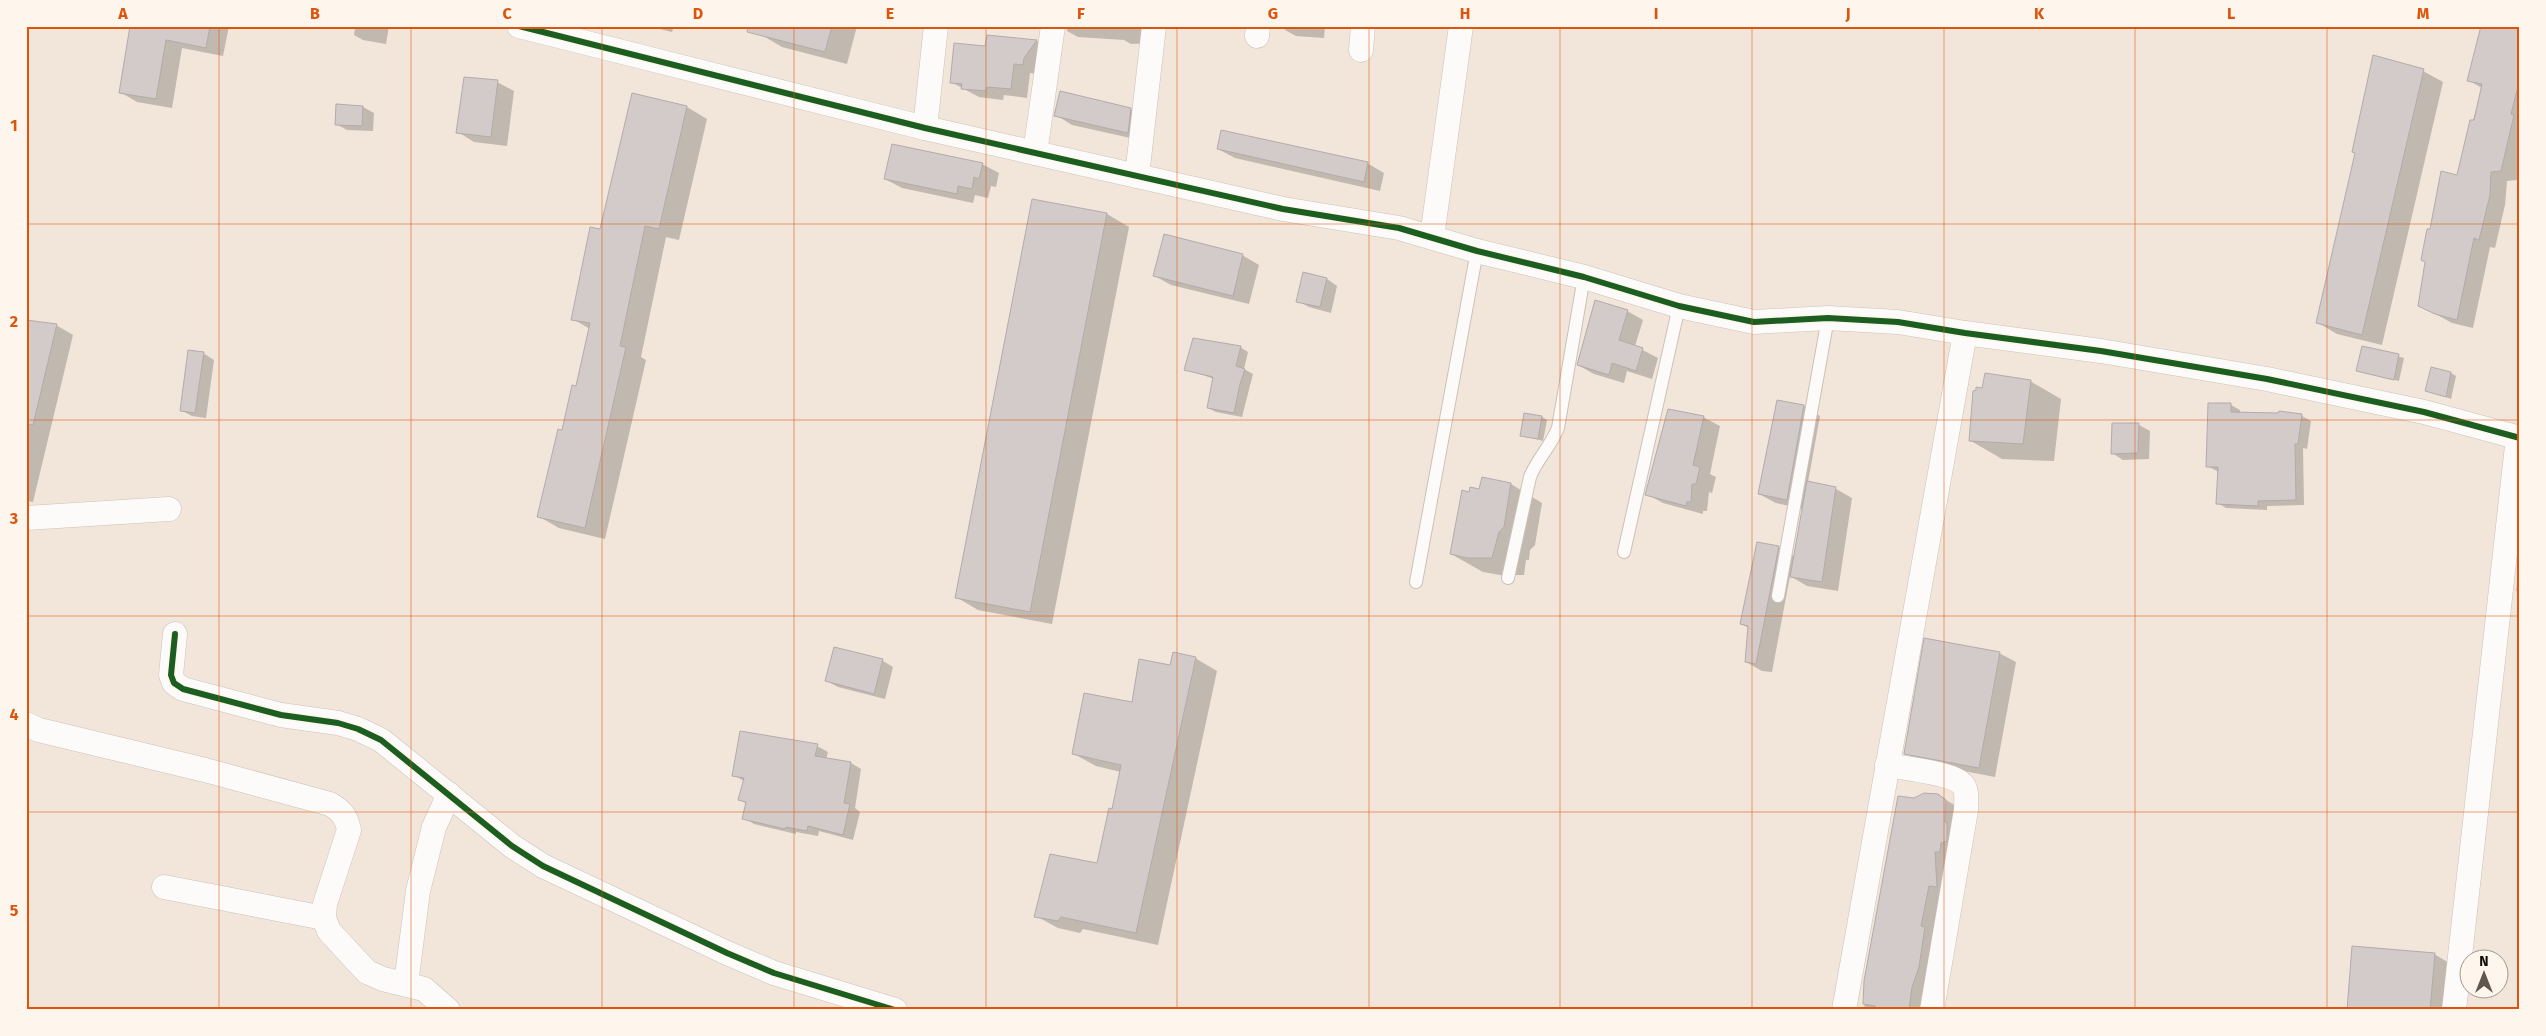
<svg xmlns="http://www.w3.org/2000/svg" width="2546" height="1036" font-family="'Fira Sans',sans-serif">
	<style>
		.shadow { fill: #0003 }
		.building { fill: #d3cbca; stroke: #b3abab }
		.lines { fill: none; stroke-linecap: round; stroke-linejoin: round }
		.service-casing { stroke: #cbc1b8; stroke-width: 14 }
		.minor-casing { stroke: #cbc1b8; stroke-width: 25 }
		.service { stroke: #fdfbfa; stroke-width: 12 }
		.minor { stroke: #fdfbfa; stroke-width: 24 }
		.cycleway-casing { stroke: #fef6ed; stroke-width: 9 }
		.cycleway { stroke: #1b5e20; stroke-width: 6 }
		.grid { fill: none; stroke: #dd550c; stroke-width: 1; stroke-opacity: 0.55 }
		.neatline { fill: none; stroke: #dd550c; stroke-width: 2 }
		.grid-label { font-size: 16px; text-anchor: middle; font-weight: bold; fill: #dd550c }
	</style>
	<rect width="100%" height="100%" fill="#f2e6db"/>
	<g class="shadow">
		<polygon points="131,26 229,26 223,56 182,48 172,108 137,102 120,92"/>
		<polygon points="349,26 389,26 386,44 363,40 354,35 355,29"/>
		<polygon points="648,26 674,26 672,32"/>
		<polygon points="762,26 857,26 847,64 782,47 760,34"/>
		<polygon points="1067,26 1154,26 1150,43 1131,44 1124,40 1078,37 1067,31"/>
		<polygon points="1285,26 1325,26 1324,38 1296,36 1285,30"/>
		<polygon points="2520,26 2520,168 2517,180 2507,181 2505,205 2495,248 2490,247 2473,328 2452,323 2419,305 2431,231 2457,177 2482,88 2468,80"/>
		<polygon points="988,36 1037,41 1053,51 1039,74 1030,73 1027,98 1004,95 1003,100 979,97 951,82 987,48"/>
		<polygon points="2423,71 2443,82 2382,345 2337,334 2317,322"/>
		<polygon points="497,82 514,91 507,146 474,142 458,132"/>
		<polygon points="633,95 687,107 707,119 679,240 666,237 641,357 646,360 605,539 559,528 538,516 577,387 590,329 573,319 601,231"/>
		<polygon points="337,106 363,107 374,113 373,131 347,130 336,124"/>
		<polygon points="1130,109 1147,118 1144,141 1072,125 1056,115"/>
		<polygon points="1218,149 1367,163 1384,173 1380,191 1235,158"/>
		<polygon points="982,164 999,173 996,187 991,186 988,198 975,195 973,203 902,188 885,179"/>
		<polygon points="1107,214 1129,227 1052,624 978,610 956,597"/>
		<polygon points="1242,255 1259,265 1249,304 1171,285 1155,276"/>
		<polygon points="1327,279 1337,286 1331,313 1309,307 1298,301"/>
		<polygon points="1627,311 1643,320 1635,346 1658,358 1652,379 1627,371 1624,383 1594,374 1578,365"/>
		<polygon points="26,321 56,325 73,335 33,502 26,501"/>
		<polygon points="1240,347 1248,352 1244,369 1253,374 1242,417 1216,412 1208,408 1214,379 1186,369"/>
		<polygon points="2362,347 2404,358 2399,381 2357,371"/>
		<polygon points="203,353 214,360 206,418 192,416 181,410"/>
		<polygon points="2451,373 2456,376 2451,399 2427,390"/>
		<polygon points="2030,381 2061,399 2054,461 2002,459 1971,441"/>
		<polygon points="2231,405 2240,410 2240,413 2279,415 2280,412 2302,416 2311,421 2307,449 2303,448 2304,505 2267,506 2267,510 2226,508 2217,503 2219,472 2207,466"/>
		<polygon points="1804,406 1820,416 1808,482 1836,489 1852,498 1838,591 1807,586 1790,576 1772,672 1762,671 1746,662 1749,628 1741,624 1778,547 1795,557 1803,509 1776,503 1759,494"/>
		<polygon points="1542,417 1547,420 1543,441 1521,435"/>
		<polygon points="1703,417 1720,426 1710,474 1716,477 1712,493 1709,492 1707,511 1703,511 1703,514 1663,503 1647,494"/>
		<polygon points="2139,425 2150,431 2149,459 2123,460 2112,453"/>
		<polygon points="1511,484 1542,503 1535,545 1530,550 1529,560 1526,560 1524,575 1500,575 1483,572 1451,554 1470,493"/>
		<polygon points="2520,558 2520,593 2516,591"/>
		<polygon points="835,649 883,661 893,667 885,699 838,687 827,681"/>
		<polygon points="1999,653 2016,662 1995,777 1922,763 1905,753"/>
		<polygon points="1195,658 1217,671 1158,945 1083,929 1080,933 1058,928 1036,916 1098,865 1121,772 1096,766 1074,754 1133,703 1171,666"/>
		<polygon points="817,746 828,752 826,759 851,763 861,769 855,808 860,812 853,840 819,831 818,836 796,832 796,834 754,824 744,818 747,804 740,800 744,781 733,775"/>
		<polygon points="1937,795 1960,808 1932,1010 1864,1010 1870,951 1880,896 1883,896 1914,799"/>
		<polygon points="2434,954 2456,967 2452,1010 2348,1010"/>
	</g>
	<g class="building">
		<polygon points="130,26 210,26 206,48 166,40 156,99 119,93"/>
		<polygon points="748,26 832,26 825,52 747,32"/>
		<polygon points="2481,26 2520,26 2520,79 2511,114 2514,115 2501,171 2491,172 2490,195 2479,240 2474,238 2457,320 2435,314 2418,306 2425,262 2421,260 2427,229 2430,229 2441,171 2457,175 2470,120 2474,120 2482,84 2467,81"/>
		<polygon points="987,35 1037,40 1024,58 1023,65 1014,64 1011,89 987,87 986,91 961,89 962,84 950,83 954,43 985,46"/>
		<polygon points="2373,55 2424,69 2362,335 2316,323 2355,153 2352,152"/>
		<polygon points="464,77 498,80 491,137 456,133"/>
		<polygon points="1060,91 1131,108 1128,133 1054,116"/>
		<polygon points="632,93 687,106 659,229 645,226 620,346 626,347 585,528 537,517 558,429 562,430 572,385 576,386 590,323 571,320 590,227 600,229"/>
		<polygon points="336,104 363,106 362,126 335,125"/>
		<polygon points="1221,130 1368,162 1364,182 1217,149"/>
		<polygon points="892,144 983,163 979,179 974,177 972,189 958,186 957,194 884,179"/>
		<polygon points="1032,199 1107,213 1030,612 955,598"/>
		<polygon points="1164,234 1243,254 1233,296 1153,276"/>
		<polygon points="1303,272 1327,278 1320,307 1296,302"/>
		<polygon points="1595,300 1628,310 1619,340 1643,348 1636,371 1612,363 1609,375 1577,365"/>
		<polygon points="26,320 57,324 33,425 26,424"/>
		<polygon points="1193,338 1241,346 1236,366 1245,369 1240,384 1234,413 1207,408 1213,377 1184,370"/>
		<polygon points="2362,346 2399,354 2394,380 2356,371"/>
		<polygon points="188,350 204,352 195,413 180,411"/>
		<polygon points="2431,367 2451,372 2446,397 2425,391"/>
		<polygon points="1985,373 2031,380 2023,444 1969,441 1973,391 1976,390 1976,387 1982,388"/>
		<polygon points="1777,400 1804,405 1787,500 1758,494"/>
		<polygon points="2208,403 2231,403 2231,412 2278,413 2279,411 2302,414 2298,444 2295,444 2296,500 2258,501 2258,506 2216,504 2218,467 2206,467"/>
		<polygon points="1668,409 1704,416 1693,465 1700,467 1696,484 1692,484 1691,502 1687,502 1686,506 1645,495"/>
		<polygon points="1524,413 1542,416 1538,439 1520,436"/>
		<polygon points="2112,423 2139,423 2138,453 2111,454"/>
		<polygon points="1482,477 1511,483 1504,527 1499,532 1492,558 1467,558 1450,554 1462,490 1469,492 1470,487 1479,489"/>
		<polygon points="1807,481 1836,487 1822,582 1790,577"/>
		<polygon points="1757,542 1779,546 1756,664 1745,662 1748,626 1740,624"/>
		<polygon points="1924,638 2000,652 1979,768 1904,754"/>
		<polygon points="834,647 883,659 874,694 825,681"/>
		<polygon points="1173,652 1196,657 1136,933 1061,917 1058,921 1034,917 1050,854 1097,863 1109,808 1112,809 1121,765 1072,754 1084,693 1132,702 1139,659 1170,665"/>
		<polygon points="740,731 818,744 815,756 851,762 844,803 850,804 843,835 808,826 807,831 786,827 785,829 742,819 746,802 738,800 744,778 732,776"/>
		<polygon points="1924,793 1938,794 1946,800 1945,822 1947,823 1947,841 1941,843 1940,852 1935,852 1937,887 1929,886 1921,926 1925,927 1919,967 1912,987 1909,1010 1875,1010 1875,1006 1863,1004 1864,981 1898,796 1914,798"/>
		<polygon points="2352,946 2435,953 2430,1010 2347,1010"/>
	</g>
	<g class="lines">
		<g class="service-casing">
			<g id="service">
				<polyline points="1624,552 1679,306"/>
				<path d="M1508,578L1530,477C1537,459 1551,446 1558,428L1584,277"/>
				<polyline points="1416,582 1477,251"/>
				<polyline points="1778,596 1828,318"/>
			</g>
		</g>
		<g class="minor-casing">
			<g id="minor">
				<polyline points="519,26 925,128 1283,209 1399,228 1477,251 1584,277 1679,306 1754,322 1828,318 1898,322 1965,333 2101,351 2267,379 2424,412 2520,438"/>
				<polyline points="1257,36 1258,26"/>
				<polyline points="1361,50 1363,26"/>
				<polyline points="925,128 936,26"/>
				<polyline points="1035,153 1053,26"/>
				<polyline points="1137,176 1154,26"/>
				<polyline points="1432,237 1461,26"/>
				<polyline points="26,518 169,509"/>
				<polyline points="175,634 171,675 174,683 183,689 281,715 338,723 358,729 381,740 512,846 543,866 727,953 774,973 895,1010"/>
				<path d="M26,724L39,730L205,770L330,804C342,811 346,816 349,830L325,904L324,918L329,931L367,972L383,979L424,989L448,1010"/>
				<path d="M1887,765C1903,768 1952,773 1962,784C1968,790 1966,802 1966,810L1932,1010"/>
				<polyline points="164,887 324,918"/>
				<polyline points="406,984 418,891 434,827 449,794"/>
				<polyline points="1844,1010 1965,333"/>
				<polyline points="2454,1010 2518,437"/>
			</g>
		</g>
		<use href="#service" class="service"/>
		<use href="#minor" class="minor"/>
		<g class="cycleway-casing">
			<g id="cycleway">
				<polyline points="519,26 925,128 1283,209 1399,228 1477,251 1584,277 1679,306 1754,322 1828,318 1898,322 1965,333 2101,351 2267,379 2424,412 2520,438"/>
				<polyline points="175,634 171,675 174,683 183,689 281,715 338,723 358,729 381,740 512,846 543,866 727,953 774,973 895,1010"/>
			</g>
		</g>
		<use href="#cycleway" class="cycleway"/>
	</g>
	<path class="grid" d="M219,26V1010M411,26V1010M602,26V1010M794,26V1010M986,26V1010M1177,26V1010M1369,26V1010M1560,26V1010M1752,26V1010M1944,26V1010M2135,26V1010M2327,26V1010M26,224H2520M26,420H2520M26,616H2520M26,812H2520"/>
	<rect width="2546" height="1036" fill="none" stroke="#fef6ed" stroke-width="55"/>
	<g transform="translate(2484 974)"><circle r="24" fill="#fef6ed" stroke="#9f9890"/>
	<path d="M0-4L9 19L0 12L-9 19Z" fill="#60574f"/>
	<text y="-8" font-size="14" font-weight="bold" text-anchor="middle" fill="#110a04">N</text>
	</g>
	<rect x="28" y="28" width="2490" height="980" class="neatline"/>
	<g class="grid-label">
		<text x="123" y="19">A</text>
		<text x="315" y="19">B</text>
		<text x="507" y="19">C</text>
		<text x="698" y="19">D</text>
		<text x="890" y="19">E</text>
		<text x="1081" y="19">F</text>
		<text x="1273" y="19">G</text>
		<text x="1465" y="19">H</text>
		<text x="1656" y="19">I</text>
		<text x="1848" y="19">J</text>
		<text x="2039" y="19">K</text>
		<text x="2231" y="19">L</text>
		<text x="2423" y="19">M</text>
		<text x="14" y="131">1</text>
		<text x="14" y="327">2</text>
		<text x="14" y="524">3</text>
		<text x="14" y="720">4</text>
		<text x="14" y="916">5</text>
	</g>
</svg>
